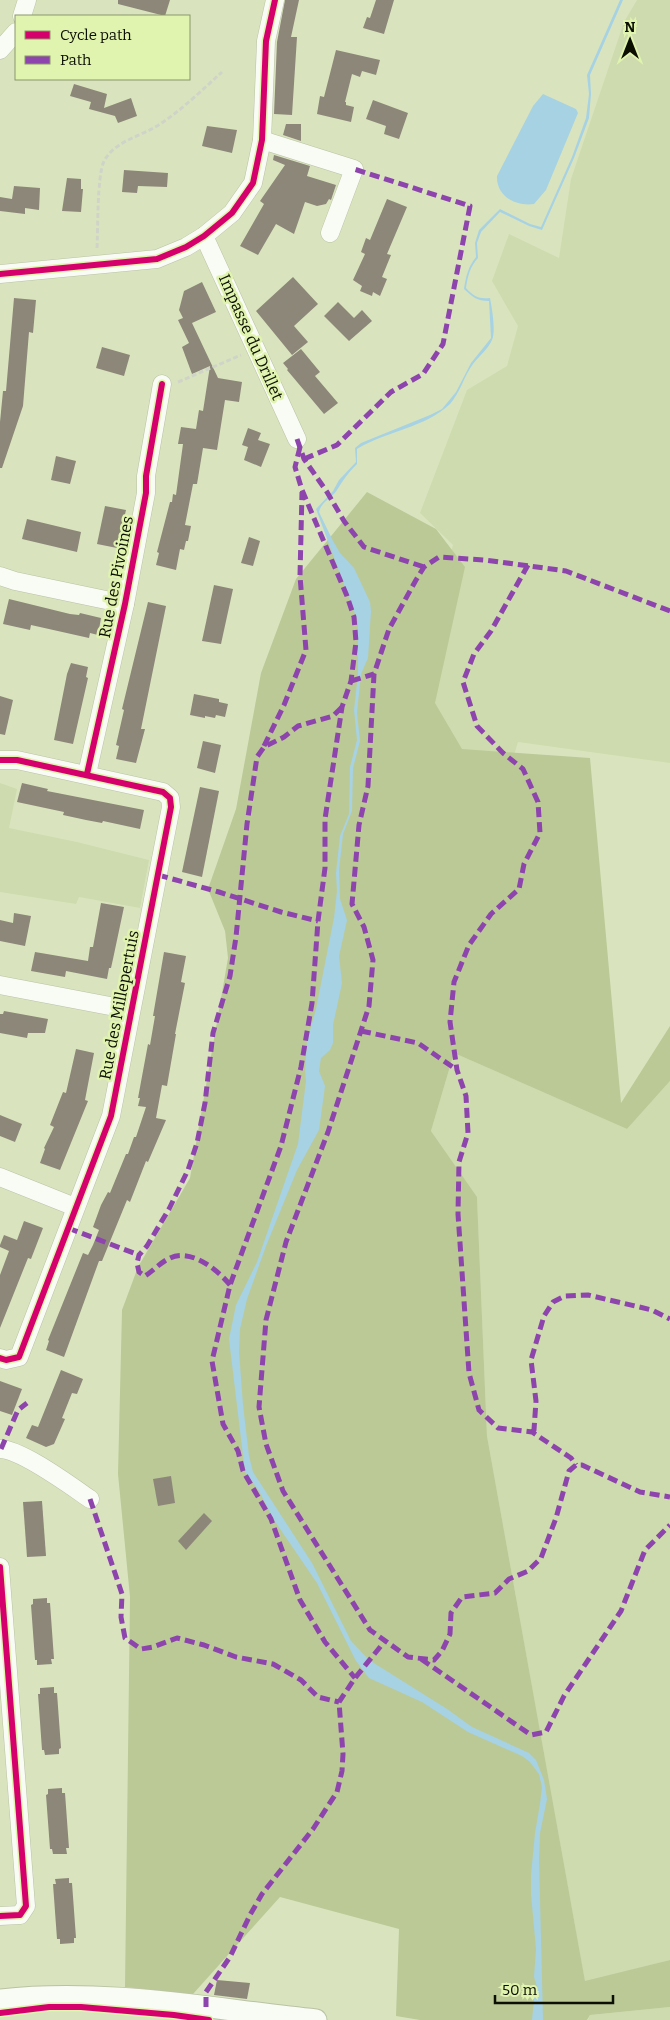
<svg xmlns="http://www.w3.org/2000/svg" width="670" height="2020" font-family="Bitter,serif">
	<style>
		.green { fill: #cedbae }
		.forest { fill: #bbc997 }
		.water { fill: #a7d2e3 }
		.building { fill: #8d8779 }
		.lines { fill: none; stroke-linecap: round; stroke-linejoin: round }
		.minor-casing { stroke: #bac2a5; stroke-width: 19 }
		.tertiary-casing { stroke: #bac2a5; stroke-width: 23 }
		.path { stroke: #d0d4c8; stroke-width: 3; stroke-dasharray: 5 2.5; stroke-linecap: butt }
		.minor { stroke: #f9fbf5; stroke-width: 18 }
		.tertiary { stroke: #f9fbf5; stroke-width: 21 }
		.quiet { stroke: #8e44ad; stroke-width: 5; stroke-dasharray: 10 5; stroke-linecap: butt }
		.cycleway-casing { stroke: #e0f3af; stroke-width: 9 }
		.cycleway { stroke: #d6006c; stroke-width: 6 }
		.labels { text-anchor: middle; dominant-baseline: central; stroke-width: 5; stroke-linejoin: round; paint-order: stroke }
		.street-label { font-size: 16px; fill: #0a0f00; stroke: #e0f3af }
	</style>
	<rect width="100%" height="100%" fill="#d9e4be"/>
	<g class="green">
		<polygon points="637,0 670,0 670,763 518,742 511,765 402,731 453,545 420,513 467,390 507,366 518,326 492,281 509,234 559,258 571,179 624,22"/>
		<polygon points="0,783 17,789 9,828 77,842 149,860 140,908 79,897 76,904 0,892"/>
		<polygon points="454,1053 627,1129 670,1081 670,1960 585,1982 487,1436 477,1198 431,1131"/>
		<polygon points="670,2007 670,2020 588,2020 590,2015"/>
	</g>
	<polygon class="forest" points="367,492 436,529 465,567 435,703 462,749 590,758 621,1103 670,1026 670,1081 627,1129 454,1053 431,1131 477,1197 487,1436 585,1981 670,1960 670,2007 590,2015 587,2020 420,2020 396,2016 399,1929 280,1897 193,1994 125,1987 130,1597 118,1474 122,1310 138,1267 190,1178 228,958 225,931 208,889 236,809 261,673 296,579"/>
	<g class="water">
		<path d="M620,0H623L590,75L591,94L589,118L574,158L542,230L529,226L500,212L481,232L477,243L478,258C470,267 468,275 466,288C474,297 479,299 490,298C492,308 496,332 492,340C488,349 479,356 473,364C464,376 460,393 450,404C425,428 386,431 357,449V464C348,473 344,479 337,490C332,498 321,502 319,512L333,541L340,553L354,568L370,602L371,611L368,658L361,674L359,693L357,713L360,741L353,768L352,811L343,834L339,870L340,899L347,920L339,956L342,983L333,1025V1043L330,1050L321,1058L319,1071L325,1086L319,1130L297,1170L266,1246L247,1299L240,1329L239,1352L243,1405L249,1456L253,1472L312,1563L351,1641L369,1660L447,1709L472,1727L529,1753L536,1760L544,1780L547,1799L540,1833L539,1859L543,2020H532L534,1999L537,1987L534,1977L536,1949L531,1894V1875L535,1833L540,1804L542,1787L539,1774L530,1762L522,1756L468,1732L422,1702L369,1678L356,1661L317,1583L274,1520L259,1491L245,1472L229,1339L236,1305L257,1262L298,1144L306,1081L305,1070L307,1041L316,1009L334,918L337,891L336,873L340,836L349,814L350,767L357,740L354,710L358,674V622L316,509L333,491L339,480L356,462L355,448L361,443L430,415L442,409L456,392L471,363L491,338L489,301C476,301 473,297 464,289C466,276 468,267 476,257L475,243L479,230L500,209L530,224L541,227L572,157L586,118L589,94L587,75Z"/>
		<path d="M543,94L576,109L578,113L546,190L534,204C516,207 496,196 497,176L533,106Z"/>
	</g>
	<g class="building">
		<polygon points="118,0 170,0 165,16 118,4"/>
		<polygon points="285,0 299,0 291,37 297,37 292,115 274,114 277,42"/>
		<polygon points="376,0 394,0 384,34 363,28 367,17 370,18"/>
		<polygon points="336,50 380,60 376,75 362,71 360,77 352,74 345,102 346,102 346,105 354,107 351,122 317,114 320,96 324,97"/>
		<polygon points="74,84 107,94 104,108 131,98 137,116 118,123 115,116 89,109 91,102 70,96"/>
		<polygon points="373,100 408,113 399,139 384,134 386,126 366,119"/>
		<polygon points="286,124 301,124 301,141 283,135"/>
		<polygon points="207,126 237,130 232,153 202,146"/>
		<polygon points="274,155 310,166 307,176 336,185 331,200 329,199 326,204 317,206 305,202 294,234 276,224 258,255 240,246 264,204 260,201 285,165 273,160"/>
		<polygon points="124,170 168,173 167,187 138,186 137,193 122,192"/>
		<polygon points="67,178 81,179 81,189 83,189 81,212 62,211"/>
		<polygon points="14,186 40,188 39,210 25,208 25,214 0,211 0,197 12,199"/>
		<polygon points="387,199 407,207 387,254 391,255 382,277 387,279 380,296 373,292 372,296 360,291 362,286 353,280 365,254 361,252 366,238 370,240"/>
		<polygon points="293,277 318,304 294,326 308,342 292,355 256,311"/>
		<polygon points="202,282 216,312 192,323 218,378 242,382 239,402 225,400 217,450 203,448 197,484 193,484 185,525 191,526 188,541 186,541 184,550 180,549 176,570 156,565 159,553 157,552 170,502 172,502 173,494 176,495 183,444 178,444 181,427 196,429 199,410 203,411 210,366 192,374 182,347 189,343 178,320 183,318 179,310 184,291"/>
		<polygon points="14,298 36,300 33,333 29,332 23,406 2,468 0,468 0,422 3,391 6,391"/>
		<polygon points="338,302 354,318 362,310 372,321 349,341 324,316"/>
		<polygon points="102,347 130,355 124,376 96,368"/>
		<polygon points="301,349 320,372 315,376 338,403 324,414 287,370 288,369 283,363"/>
		<polygon points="248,428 261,433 258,440 270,444 261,467 244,460 248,447 242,445"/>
		<polygon points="56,456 76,461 70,484 51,480"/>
		<polygon points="105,506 126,510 117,548 97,544"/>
		<polygon points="27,519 81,532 77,552 22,539"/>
		<polygon points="249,537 260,541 253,566 241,563"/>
		<polygon points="214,585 233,589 221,644 202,641"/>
		<polygon points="9,599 70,614 79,615 80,613 101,618 98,635 90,633 89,638 31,625 30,630 3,624"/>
		<polygon points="148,602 166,606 141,729 145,729 136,763 116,759 119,746 116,745 124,710 122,709"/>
		<polygon points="71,663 88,667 86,677 88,678 73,744 54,740 67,674"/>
		<polygon points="194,694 219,699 219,702 228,704 225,717 216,715 215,718 205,716 205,718 190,715"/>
		<polygon points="0,696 13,700 5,735 0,734"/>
		<polygon points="203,741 221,745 215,773 197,768"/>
		<polygon points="22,783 48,789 47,791 144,810 140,829 103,821 102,823 86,820 63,815 64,812 17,802"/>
		<polygon points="200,787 219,791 202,877 182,872"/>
		<polygon points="101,903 124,907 113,959 111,968 109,968 107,979 66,971 65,977 31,971 35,952 88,961 90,947 93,947"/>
		<polygon points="14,913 31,916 25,946 0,941 0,920 13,923"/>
		<polygon points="164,952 186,956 181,982 185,983 175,1034 176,1034 167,1086 162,1085 156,1118 166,1120 148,1162 146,1161 130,1202 127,1200 102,1261 99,1261 64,1357 46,1350 49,1341 48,1340 83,1253 88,1255 93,1245 99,1230 93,1227 101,1205 108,1192 110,1193 126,1154 128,1154 134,1137 136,1137 146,1107 138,1106 140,1098 138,1098 148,1044 150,1045 155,1016 153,1016"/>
		<polygon points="4,1011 48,1019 45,1033 28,1033 27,1038 0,1033 0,1014 3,1014"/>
		<polygon points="76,1049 94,1053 85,1100 88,1101 60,1170 40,1163 45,1149 44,1148 54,1127 50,1125 63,1092 66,1093"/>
		<polygon points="0,1115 22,1124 15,1142 0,1136"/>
		<polygon points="24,1221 43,1228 31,1259 28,1258 0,1328 0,1275 9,1251 0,1247 0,1245 4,1235 17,1240"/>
		<polygon points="61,1370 83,1379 77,1394 72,1393 62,1418 65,1419 54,1444 46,1447 26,1438 32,1425 38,1427"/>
		<polygon points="0,1381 22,1389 12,1415 0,1411"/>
		<polygon points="171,1476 175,1503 158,1506 153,1479"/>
		<polygon points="42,1501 46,1556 27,1557 23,1502"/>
		<polygon points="204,1513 212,1521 186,1550 178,1541"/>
		<polygon points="47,1598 47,1603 50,1603 54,1659 51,1659 52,1664 37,1665 37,1660 35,1660 31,1605 33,1604 33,1599"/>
		<polygon points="54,1687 54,1693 57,1693 61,1748 59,1749 59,1754 45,1755 44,1750 42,1750 38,1694 40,1694 40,1688"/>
		<polygon points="62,1788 62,1793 65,1793 69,1848 66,1848 67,1854 53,1854 52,1849 50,1849 46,1795 48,1794 48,1789"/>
		<polygon points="69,1878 69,1883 72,1883 76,1938 74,1938 74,1943 60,1944 60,1939 57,1939 53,1884 56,1884 55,1879"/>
		<polygon points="217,1980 250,1983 247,1999 214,1995"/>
	</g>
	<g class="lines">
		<g class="minor-casing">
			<g id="minor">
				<polyline points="22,16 27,0"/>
				<polyline points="0,50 16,32"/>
				<polyline points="262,140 354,169 330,233"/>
				<polyline points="204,236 297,439"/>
				<polyline points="0,274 157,259 186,247 204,236 232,213 253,183 262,140 266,41 275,0"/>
				<polyline points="0,576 15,581 125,604"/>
				<polyline points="0,760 17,760 163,792 170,798 171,807 111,1116 19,1357 6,1360 0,1358"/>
				<polyline points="87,774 125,604 146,493 146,476 162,384"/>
				<polyline points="0,985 131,1010"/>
				<polyline points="0,1177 75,1207"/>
				<path d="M0,1449C21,1449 71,1486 90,1499"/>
				<polyline points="0,1567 26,1906 20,1915 0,1916"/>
			</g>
		</g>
		<g class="tertiary-casing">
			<path id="tertiary" d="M0,2000C105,1988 211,2009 316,2020"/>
		</g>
		<g class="path">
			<path d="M97,248C98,230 97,176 104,161C115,141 139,137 157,126C181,111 202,90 222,72"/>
			<polyline points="178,382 241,355"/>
		</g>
		<use href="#minor" class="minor"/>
		<use href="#tertiary" class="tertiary"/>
		<g class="quiet">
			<polyline points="297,439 304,459 327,492 344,521 364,547 424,567"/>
			<polyline points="300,447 295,467 302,490 347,596 354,617 356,642 351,681 342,707 325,819 325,868 318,921 312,1003 301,1067 281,1146 230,1285 212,1361 223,1424 238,1451 243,1471 271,1519 300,1600 325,1642 355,1678"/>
			<polyline points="304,459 337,445 391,392 423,374 443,344 470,206 354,169"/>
			<polyline points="528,565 491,631 474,654 463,682 477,726 503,753 523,769 538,802 540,833 524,864 519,889 491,914 469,945 454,982 450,1022 457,1070 466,1096 468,1133 459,1162 458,1214 469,1373 479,1410 498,1428 532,1432 571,1458 576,1465"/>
			<polyline points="670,611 566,571 485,560 439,557 424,567 416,580 389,629 374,674 368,786 359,825 352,904 364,927 373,960 369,1006 328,1132 286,1242 266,1320 259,1407 266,1444 283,1491 370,1630 408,1657 434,1660 442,1651 450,1634 451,1613 462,1597 495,1593 509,1579 528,1571 541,1558 556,1518 569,1471 576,1465 582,1465 640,1492 670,1497"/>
			<polyline points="351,681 374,674"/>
			<polyline points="264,746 284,705 306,650 300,576 302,492"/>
			<polyline points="158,875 219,892 281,912 318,921"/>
			<polyline points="361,1031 418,1043 457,1070"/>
			<polyline points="68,1228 139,1255"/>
			<path d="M230,1285C218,1270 191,1248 170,1258C161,1262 153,1271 145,1276L139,1272L137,1263L139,1255L147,1246L169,1209L188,1170L197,1143L205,1103L213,1033L230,976L236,937L247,824L257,757L264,747L284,737L298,726L333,716L342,707"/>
			<polyline points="532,1432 534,1430 536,1401 531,1360 544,1316 553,1302 565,1296 588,1295 652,1310 670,1319"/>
			<polyline points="1,1449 18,1410 27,1403"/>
			<polyline points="90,1499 122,1594 121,1617 125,1638 141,1649 153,1647 177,1638 204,1645 236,1657 273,1664 301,1680 318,1697 339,1702"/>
			<polyline points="421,1659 531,1735 546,1732 564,1696 621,1611 645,1550 670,1525"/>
			<polyline points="206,2007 206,1992 230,1957 250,1915 262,1894 313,1829 337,1792 342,1771 343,1754 339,1702 355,1678 385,1641"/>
		</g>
		<g class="cycleway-casing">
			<g id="cycleway">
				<polyline points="0,274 157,259 186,247 204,236 232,213 253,183 262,140 266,41 275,0"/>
				<polyline points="0,760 17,760 163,792 170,798 171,807 111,1116 19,1357 6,1360 0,1358"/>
				<polyline points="87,774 125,604 146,493 146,476 162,384"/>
				<polyline points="0,1567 26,1906 20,1915 0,1916"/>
				<polyline points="0,2013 49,2007 81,2007 174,2015 209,2020"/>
			</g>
		</g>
		<use href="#cycleway" class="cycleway"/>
	</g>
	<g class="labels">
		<g class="street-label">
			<text transform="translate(251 337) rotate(66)">Impasse du Drillet</text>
			<text transform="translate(116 577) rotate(-79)">Rue des Pivoines</text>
			<text transform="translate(119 1005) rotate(-79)">Rue des Millepertuis</text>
		</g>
	</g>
	<rect x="15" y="15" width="175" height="65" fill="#e0f3af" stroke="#8a9869"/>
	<rect x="25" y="31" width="25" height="8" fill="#d6006c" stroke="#8a9869"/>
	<text x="60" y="40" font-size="15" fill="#0a0f00">Cycle path</text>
	<rect x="25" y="56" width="25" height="8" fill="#8e44ad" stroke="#8a9869"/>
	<text x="60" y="65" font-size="15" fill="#0a0f00">Path</text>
	<g transform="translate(630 40)" stroke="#e0f3af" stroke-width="4" paint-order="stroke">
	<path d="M0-4L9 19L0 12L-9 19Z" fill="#0a0f00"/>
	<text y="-8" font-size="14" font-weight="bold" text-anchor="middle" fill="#0a0f00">N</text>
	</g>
	<path d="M495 1995v8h118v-8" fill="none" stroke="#0a0f00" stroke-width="2.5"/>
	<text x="502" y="1995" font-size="15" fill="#0a0f00" stroke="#e0f3af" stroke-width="4" paint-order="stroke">50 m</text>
</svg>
